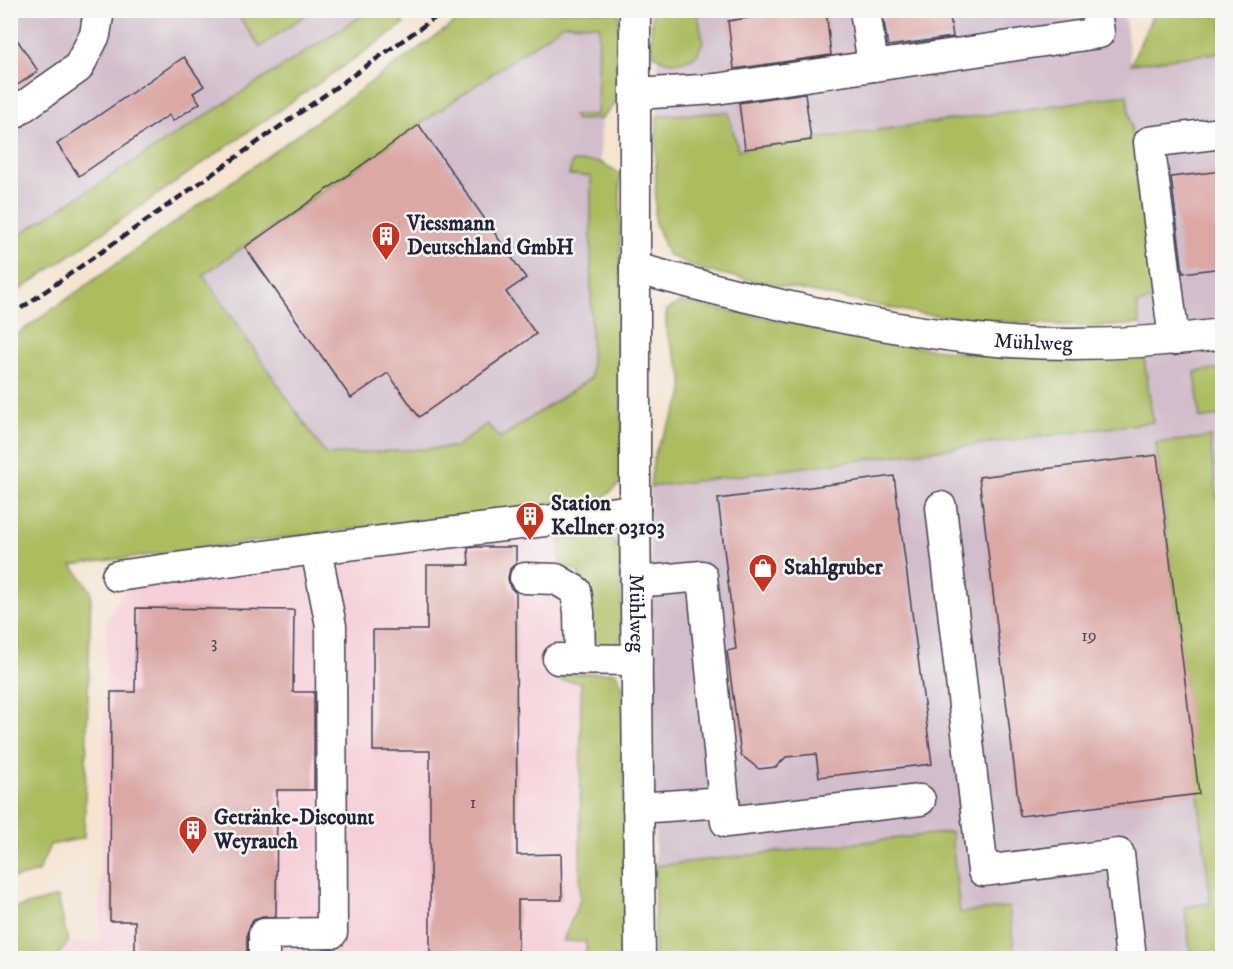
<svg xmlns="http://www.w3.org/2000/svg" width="1233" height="969" font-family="'IM FELL DW Pica',serif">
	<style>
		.built { fill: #f6cfd9 }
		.industrial { fill: #d1bdcb }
		.green { fill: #acbd60; stroke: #67704e; stroke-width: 1.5 }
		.building { fill: #dba8a5 }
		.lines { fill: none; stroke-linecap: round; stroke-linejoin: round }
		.minor-casing { stroke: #423f51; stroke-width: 33 }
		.minor { stroke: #fff; stroke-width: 30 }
		.rail { stroke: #22223b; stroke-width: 4.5; stroke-dasharray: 9 4.5; stroke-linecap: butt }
		.labels { text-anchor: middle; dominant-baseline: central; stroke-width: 5; stroke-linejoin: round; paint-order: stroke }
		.number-label { font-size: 18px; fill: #504456 }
		.poi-label { font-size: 21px; font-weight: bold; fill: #22223b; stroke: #f6f6f2; text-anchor: start }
		.street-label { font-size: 21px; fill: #22223b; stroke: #f6f6f2 }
	</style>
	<rect width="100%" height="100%" fill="#f6f6f2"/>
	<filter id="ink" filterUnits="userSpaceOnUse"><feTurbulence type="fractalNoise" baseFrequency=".0167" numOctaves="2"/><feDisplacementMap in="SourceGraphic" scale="12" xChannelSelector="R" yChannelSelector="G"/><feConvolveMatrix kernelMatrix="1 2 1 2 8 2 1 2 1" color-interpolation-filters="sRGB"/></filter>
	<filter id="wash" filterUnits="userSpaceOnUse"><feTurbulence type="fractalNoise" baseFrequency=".008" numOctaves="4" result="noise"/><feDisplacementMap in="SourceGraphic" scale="24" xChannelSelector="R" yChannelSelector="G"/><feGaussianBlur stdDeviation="1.35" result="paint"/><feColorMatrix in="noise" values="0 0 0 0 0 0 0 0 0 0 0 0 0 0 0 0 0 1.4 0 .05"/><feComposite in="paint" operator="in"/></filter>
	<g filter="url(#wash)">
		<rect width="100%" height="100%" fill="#f5e4d0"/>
		<polygon class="built" points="560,530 560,564 576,570 585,584 621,958 56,958 68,942 99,943 107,619 125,589"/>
		<g class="industrial">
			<polygon points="11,11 403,11 397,15 366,13 11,240"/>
			<polygon points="658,11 1124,11 1131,64 1222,52 1222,368 1196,372 1200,419 1222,415 1222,539 1210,437 1156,444 1211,904 1185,907 1191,958 1015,958 1008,907 960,913 950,832 655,866 650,487 1152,422 1137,304 1153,300 1127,95 737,150 728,112 657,116"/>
			<polygon points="564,24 599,24 597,115 573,115 576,120 601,119 600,162 572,162 569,175 591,176 591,378 500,439 487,424 456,447 326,455 203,275"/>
		</g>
		<g class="green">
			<polygon points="1155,10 1222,11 1222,52 1131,64"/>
			<polygon points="235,11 311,11 260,47"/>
			<polygon points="471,11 619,11 616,103 601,119 576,120 573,115 597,115 599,25 564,24 203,275 326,455 456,447 487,424 500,438 591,378 591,176 569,175 572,162 600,162 620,174 622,482 604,497 72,565 91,591 84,838 50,845 38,872 11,879 11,339"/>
			<path d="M652,11H697L703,41L697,55C679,65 671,65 654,55L651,43Z"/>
			<polygon points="366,13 397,15 404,24 11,296 11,240"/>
			<polygon points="1127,95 1154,300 1137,304 1140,324 1094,327 1010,322 921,314 701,270 667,254 655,222 657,116 728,112 738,150"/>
			<path d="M681,302L917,347L994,356L1144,357L1153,422L650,487C651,476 652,465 655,454C661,430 686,408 683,381C680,354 661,340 667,310Z"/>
			<polygon points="1222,368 1222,415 1200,419 1195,372"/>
			<polygon points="1210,437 1222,539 1222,958 1191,958 1185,907 1211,903 1156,443"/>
			<polygon points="610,536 620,551 622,638 613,645 598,644 586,634 585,584 576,570 560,565 560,539"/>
			<polygon points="615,672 623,686 626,958 586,958 586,942 563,941 580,899 581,682 561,681 561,675"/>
			<polygon points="951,832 960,913 1009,907 1015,958 654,958 655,866"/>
			<polygon points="58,897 68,942 56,958 11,958 11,909"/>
		</g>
		<g id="blocks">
			<g class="building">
				<polygon points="804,10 826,10 831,55 734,69 728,21"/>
				<polygon points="882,10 949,10 953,37 888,46"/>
				<polygon points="10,29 38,71 10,90"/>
				<polygon points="184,57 204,86 193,93 200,103 173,121 169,115 79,176 57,144"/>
				<polygon points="805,93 811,140 745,149 739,103"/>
				<polygon points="419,125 526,278 506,292 536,334 419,417 388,373 351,398 245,247"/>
				<polygon points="1222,171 1222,268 1183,273 1171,177"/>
				<polygon points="1157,455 1199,794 1020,816 979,477"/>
				<polygon points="894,476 932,764 819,777 816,754 786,757 776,767 759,769 741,755 727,651 736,649 718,499"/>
				<polygon points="477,547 516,547 516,563 510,569 508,578 510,587 516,593 517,855 561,854 562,900 518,900 518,958 430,958 430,751 373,751 373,630 427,630 427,565 469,565 468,548"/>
				<polygon points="136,608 294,610 293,692 314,692 314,790 277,790 276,917 263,917 253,920 247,933 247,958 135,958 135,921 110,921 111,692 135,692"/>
			</g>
		</g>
	</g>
	<g filter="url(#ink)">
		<use href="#blocks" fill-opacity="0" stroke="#423f51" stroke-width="1.5"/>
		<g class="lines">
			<g class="minor-casing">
				<g id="minor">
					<path id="s1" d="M635,10V510L640,958"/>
					<polyline points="865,10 873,66"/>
					<polyline points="636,94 716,89 1099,33 1096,10"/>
					<polyline points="10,116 78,68 95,35 99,10"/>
					<path id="s2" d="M635,268C747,299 862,326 977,339C1057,348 1143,344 1222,334"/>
					<polyline points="1174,340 1149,142 1222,133"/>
					<polyline points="941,507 983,871 1119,854 1131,958"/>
					<polyline points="117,576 316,549 635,510"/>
					<polyline points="525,578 556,579 576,591 579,612 580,659"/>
					<polyline points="636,582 702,576 726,822 920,800"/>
					<polyline points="558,659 637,660"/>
					<polyline points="638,808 724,802"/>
					<polyline points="264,958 264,934 332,933 331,626 316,549"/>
				</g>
			</g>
			<use href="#minor" class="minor"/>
			<polyline class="rail" points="10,316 446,10"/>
		</g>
	</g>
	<defs>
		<g id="building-pin" transform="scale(1.5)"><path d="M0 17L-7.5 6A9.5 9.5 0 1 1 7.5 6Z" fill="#c8321e" stroke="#f6f6f2"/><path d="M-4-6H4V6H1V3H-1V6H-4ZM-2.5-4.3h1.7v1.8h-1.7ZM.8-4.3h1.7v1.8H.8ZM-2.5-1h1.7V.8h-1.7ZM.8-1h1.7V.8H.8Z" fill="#fff"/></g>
		<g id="shop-pin" transform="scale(1.5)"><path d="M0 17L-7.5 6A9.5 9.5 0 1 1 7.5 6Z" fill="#c8321e" stroke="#f6f6f2"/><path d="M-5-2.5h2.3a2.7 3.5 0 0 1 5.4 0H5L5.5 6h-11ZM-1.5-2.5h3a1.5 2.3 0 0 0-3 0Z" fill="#fff"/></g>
	</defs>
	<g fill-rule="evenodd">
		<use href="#building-pin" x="386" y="236"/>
		<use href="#building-pin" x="530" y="516"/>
		<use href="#shop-pin" x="763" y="568"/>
		<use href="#building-pin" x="193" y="830"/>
	</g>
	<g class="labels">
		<g class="number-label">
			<text x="1089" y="636">19</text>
			<text x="214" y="643">3</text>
			<text x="473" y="803">1</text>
		</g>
		<g class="poi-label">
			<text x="407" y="224">Viessmann<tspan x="407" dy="24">Deutschland GmbH</tspan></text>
			<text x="551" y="504">Station<tspan x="551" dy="24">Kellner 03103</tspan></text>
			<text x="784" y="568">Stahlgruber</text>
			<text x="214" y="818">Getränke-Discount<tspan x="214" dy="24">Weyrauch</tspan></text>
		</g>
		<g class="street-label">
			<text stroke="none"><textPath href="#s2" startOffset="406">Mühlweg</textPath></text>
			<text stroke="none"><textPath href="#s1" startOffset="603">Mühlweg</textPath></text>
		</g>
	</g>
	<rect width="1233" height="969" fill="none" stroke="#f6f6f2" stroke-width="36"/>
</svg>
